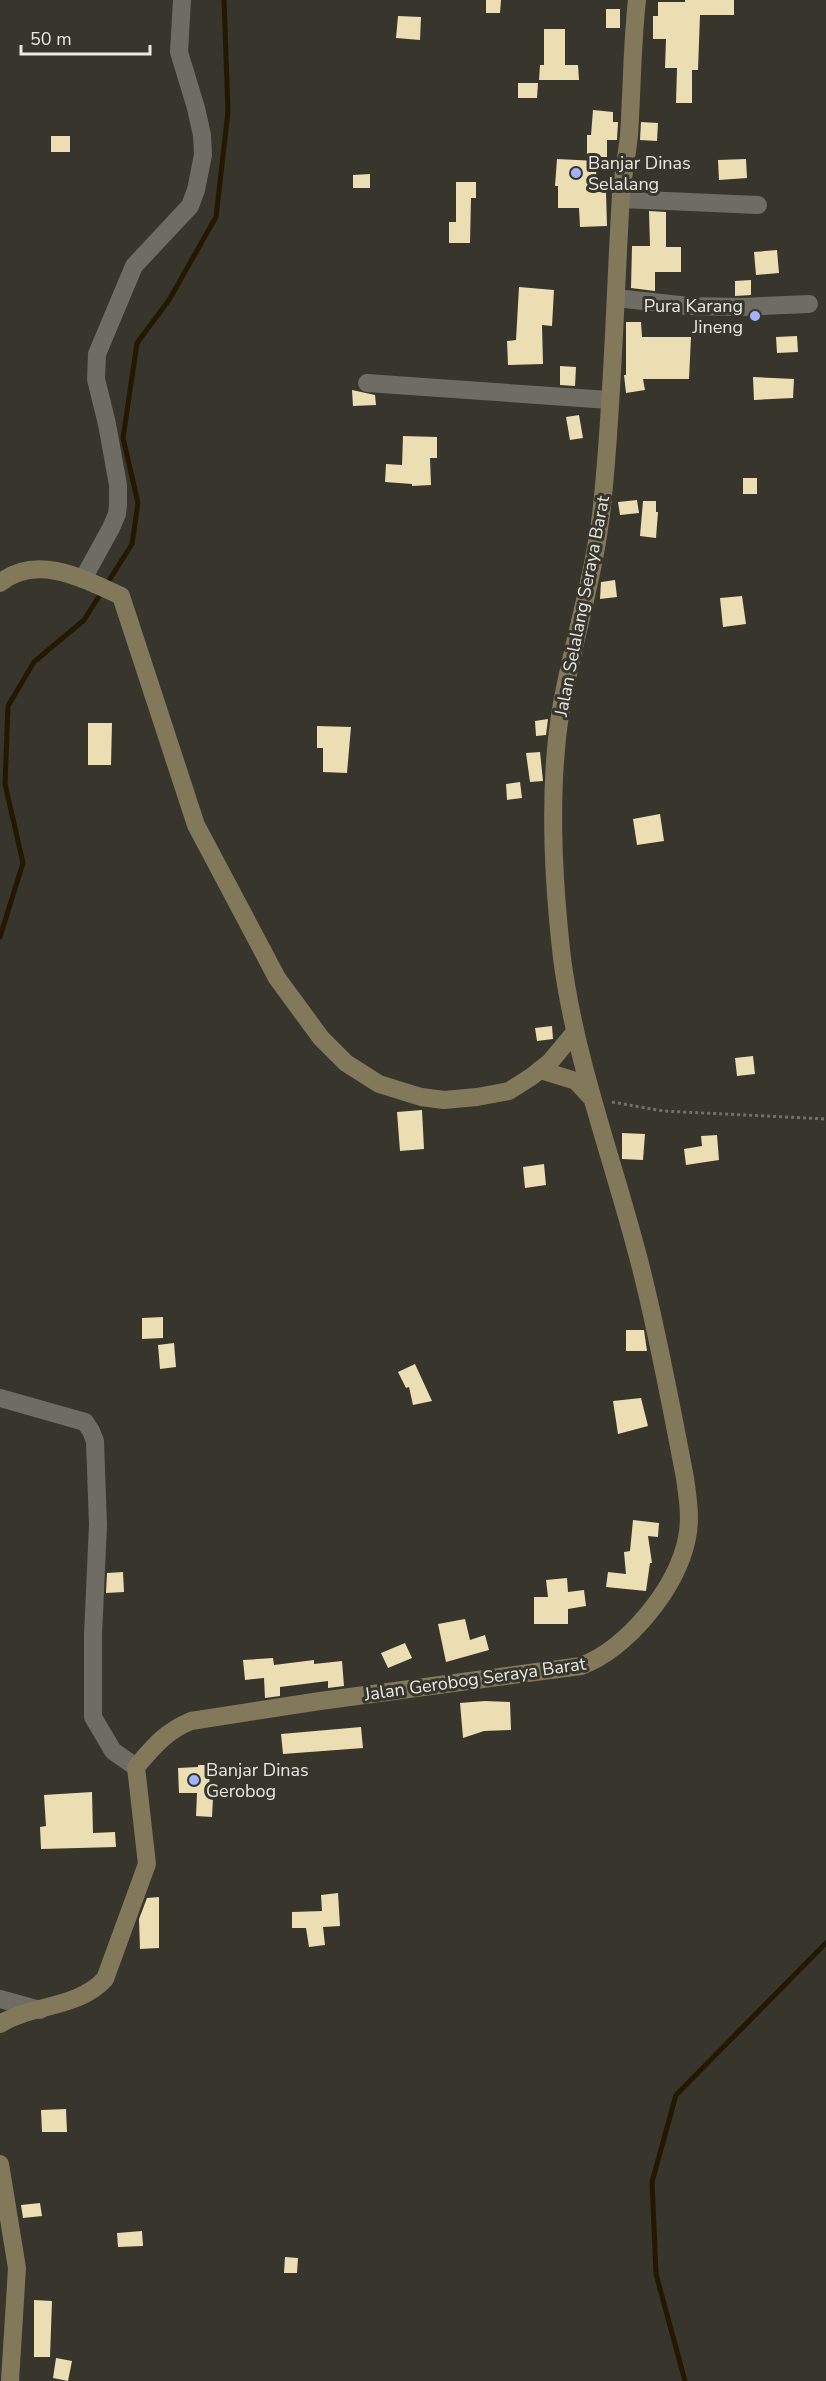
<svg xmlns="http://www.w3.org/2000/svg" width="826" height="2381" font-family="'Nunito Sans',sans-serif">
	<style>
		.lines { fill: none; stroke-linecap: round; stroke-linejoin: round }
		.stream { stroke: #221900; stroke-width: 5 }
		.building { fill: #ebdeb2 }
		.path { stroke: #727068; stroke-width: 3; stroke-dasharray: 3 3; stroke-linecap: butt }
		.street { stroke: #6e6c63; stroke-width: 18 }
		.secondary { stroke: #82795a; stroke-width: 18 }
		.poi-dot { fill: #a1b3fd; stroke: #37352c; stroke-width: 2 }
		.labels { text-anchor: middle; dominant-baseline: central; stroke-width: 6; stroke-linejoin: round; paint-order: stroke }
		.poi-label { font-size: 18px; fill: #eae8e3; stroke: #37352c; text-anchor: start }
		.street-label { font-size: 18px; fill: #eae8e3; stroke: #37352c }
	</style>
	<rect width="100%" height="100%" fill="#37352c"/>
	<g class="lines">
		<g class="stream">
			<polyline points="0,937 23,863 5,784 8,706 34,662 84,620 132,544 138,503 123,438 137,343 169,300 216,217 228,112 224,0"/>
			<polyline points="685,2381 656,2274 652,2182 676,2095 826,1943"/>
		</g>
	</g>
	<g class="building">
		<polygon points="486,0 501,0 500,13 486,13"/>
		<polygon points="685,0 734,0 734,15 700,15 698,70 692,70 692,103 676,103 677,68 665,68 666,39 653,39 653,16 658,16 658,2 685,2"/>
		<rect x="606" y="9" width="14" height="19"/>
		<polygon points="398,16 421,17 420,40 396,38"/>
		<polygon points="544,29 565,29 565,65 578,65 579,80 539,80 540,65 544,65"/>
		<polygon points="518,83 538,83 537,98 518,98"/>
		<polygon points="593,110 613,112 613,122 618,122 617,140 607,140 607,157 587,157 587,135 591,135"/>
		<polygon points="641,122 658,123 657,141 640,140"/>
		<rect x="51" y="136" width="19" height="16"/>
		<polygon points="557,159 597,161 595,192 606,192 607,226 580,227 579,208 558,208 558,186 555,186"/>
		<polygon points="746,159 747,178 719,180 718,160"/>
		<polygon points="370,174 370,188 353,188 353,175"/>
		<polygon points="456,182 476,182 476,198 471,198 470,243 449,243 449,222 456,222"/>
		<polygon points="649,211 666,212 666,247 681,247 681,272 655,272 655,291 631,288 632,246 650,246"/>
		<polygon points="777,250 779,273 756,275 754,252"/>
		<polygon points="751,280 751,295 735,296 735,281"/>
		<polygon points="519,287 554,290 552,326 542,325 543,364 508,365 507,341 516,340"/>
		<polygon points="626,322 641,322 642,337 691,337 689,379 643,379 645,390 626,393 624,375 626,375"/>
		<polygon points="797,336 798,352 777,353 776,337"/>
		<polygon points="560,366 576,367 575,386 560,385"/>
		<polygon points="753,377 794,379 793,398 754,400"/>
		<polygon points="352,390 375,395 376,405 353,406"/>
		<polygon points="579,415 583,438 570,440 566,417"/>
		<polygon points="403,436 437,437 437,458 430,458 431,485 412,486 412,484 385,482 386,464 402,465"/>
		<rect x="743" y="478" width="14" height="16"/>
		<polygon points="637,500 639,513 620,515 618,502"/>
		<polygon points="643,501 656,501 656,512 658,512 656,538 640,536"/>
		<polygon points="615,580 617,597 600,599 601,582"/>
		<polygon points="742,596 746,624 723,627 720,598"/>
		<polygon points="548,719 546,735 536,736 535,721"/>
		<polygon points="88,723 112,723 111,765 88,765"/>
		<polygon points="317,726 351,727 347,773 323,772 323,748 317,748"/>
		<polygon points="540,752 543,781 530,782 526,753"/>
		<polygon points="520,782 522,798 507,800 506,784"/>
		<polygon points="660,814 664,841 637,845 633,819"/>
		<polygon points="552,1026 553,1039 537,1041 535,1028"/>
		<polygon points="753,1056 755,1074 737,1076 735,1058"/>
		<polygon points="422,1110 424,1149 400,1151 397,1112"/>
		<polygon points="622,1133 645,1134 643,1160 622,1159"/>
		<polygon points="717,1135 719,1160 686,1165 684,1149 702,1146 701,1136"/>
		<polygon points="544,1164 546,1185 525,1188 523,1167"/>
		<polygon points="163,1317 163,1338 142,1339 142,1318"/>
		<polygon points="626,1330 644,1330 647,1351 626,1351"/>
		<polygon points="174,1343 176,1367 160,1369 158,1345"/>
		<polygon points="415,1364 432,1401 413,1405 409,1387 406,1388 398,1372"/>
		<polygon points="641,1398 648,1426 618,1434 613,1401"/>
		<polygon points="633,1520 659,1523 658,1537 648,1536 652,1563 650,1563 646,1591 606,1587 608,1572 626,1574 624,1552 630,1551"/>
		<polygon points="123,1572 124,1592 106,1593 107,1573"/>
		<polygon points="567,1578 568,1592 584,1590 586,1606 568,1609 568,1624 534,1624 534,1597 548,1597 546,1580"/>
		<polygon points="465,1619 470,1640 485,1635 489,1650 446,1662 438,1624"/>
		<polygon points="405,1643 412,1658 388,1668 381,1653"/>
		<polygon points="273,1658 274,1665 314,1660 314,1664 342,1661 344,1686 328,1688 328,1681 280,1687 280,1696 265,1698 264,1678 245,1680 243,1660"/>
		<polygon points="485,1701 510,1702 511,1730 484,1731 463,1738 460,1703"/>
		<polygon points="361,1727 363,1748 283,1754 281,1734"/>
		<polygon points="198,1765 209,1765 210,1798 213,1798 212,1817 196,1816 197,1793 179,1793 178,1768 198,1767"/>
		<polygon points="92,1792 93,1833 115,1832 116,1847 41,1849 40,1827 46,1826 44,1795"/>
		<polygon points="338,1893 340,1926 323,1927 325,1945 309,1947 306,1928 292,1928 292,1912 322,1911 321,1895"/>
		<polygon points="159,1897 159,1948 140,1949 139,1919 147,1898"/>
		<polygon points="66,2109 67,2132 42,2132 41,2110"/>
		<polygon points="40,2203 42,2216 23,2218 21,2205"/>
		<polygon points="142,2231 143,2246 118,2247 117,2233"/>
		<polygon points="285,2257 298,2258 297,2273 284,2273"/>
		<polygon points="34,2300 52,2301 50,2357 34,2357"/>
		<polygon points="56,2358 72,2361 68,2381 53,2378"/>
	</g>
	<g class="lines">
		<polyline class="path" points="612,1102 663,1111 826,1119"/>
		<g class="street">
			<polyline points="621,199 758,205"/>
			<polyline points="616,298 689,306 742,307 809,304"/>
			<polyline points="367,383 609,400"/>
			<polyline points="83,579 111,528 117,514 118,505 118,485 107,424 96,379 97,354 134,266 190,206 196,190 203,155 202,135 196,108 179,52 182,0"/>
			<polyline points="0,1398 85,1422 91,1431 95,1441 98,1525 93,1635 93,1717 113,1751 136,1767"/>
			<polyline points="0,1999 40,2010"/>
		</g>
		<g class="secondary">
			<path d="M0,583C37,553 84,579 121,596L196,825L277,978L321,1038L346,1063L379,1084L421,1097L444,1100L477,1097L509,1091L531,1077L550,1062L575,1032"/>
			<polyline points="540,1070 576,1081 590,1096"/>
			<path d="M0,2024C32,2004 77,2009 105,1979L147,1864L136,1767C153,1747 166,1731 191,1721L320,1701L581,1666C628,1648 677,1588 687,1538C691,1518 688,1499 685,1478C672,1410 659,1340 642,1272C616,1167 576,1066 562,958C553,879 548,782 562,703C575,634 597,566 603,496C613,396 615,295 621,195C623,175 627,155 629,135C632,90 632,45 637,0"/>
			<polyline points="0,2164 17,2268 10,2381"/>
		</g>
	</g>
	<g class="poi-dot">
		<circle cx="576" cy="173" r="6"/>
		<circle cx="755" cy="316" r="6"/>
		<circle cx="194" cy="1780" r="6"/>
	</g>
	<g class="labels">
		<g class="poi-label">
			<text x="588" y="163">Banjar Dinas<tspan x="588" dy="21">Selalang</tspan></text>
			<text x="743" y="306" text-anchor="end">Pura Karang<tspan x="743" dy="21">Jineng</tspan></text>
			<text x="206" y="1770">Banjar Dinas<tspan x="206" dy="21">Gerobog</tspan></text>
		</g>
		<g class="street-label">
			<text transform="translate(582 606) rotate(-79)">Jalan Selalang Seraya Barat</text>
			<text transform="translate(475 1679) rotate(-8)">Jalan Gerobog Seraya Barat</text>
		</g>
	</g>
	<path d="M21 45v9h129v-9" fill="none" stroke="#eae8e3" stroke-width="3"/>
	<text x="30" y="45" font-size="18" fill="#eae8e3" stroke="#37352c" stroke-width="4.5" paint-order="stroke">50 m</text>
</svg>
